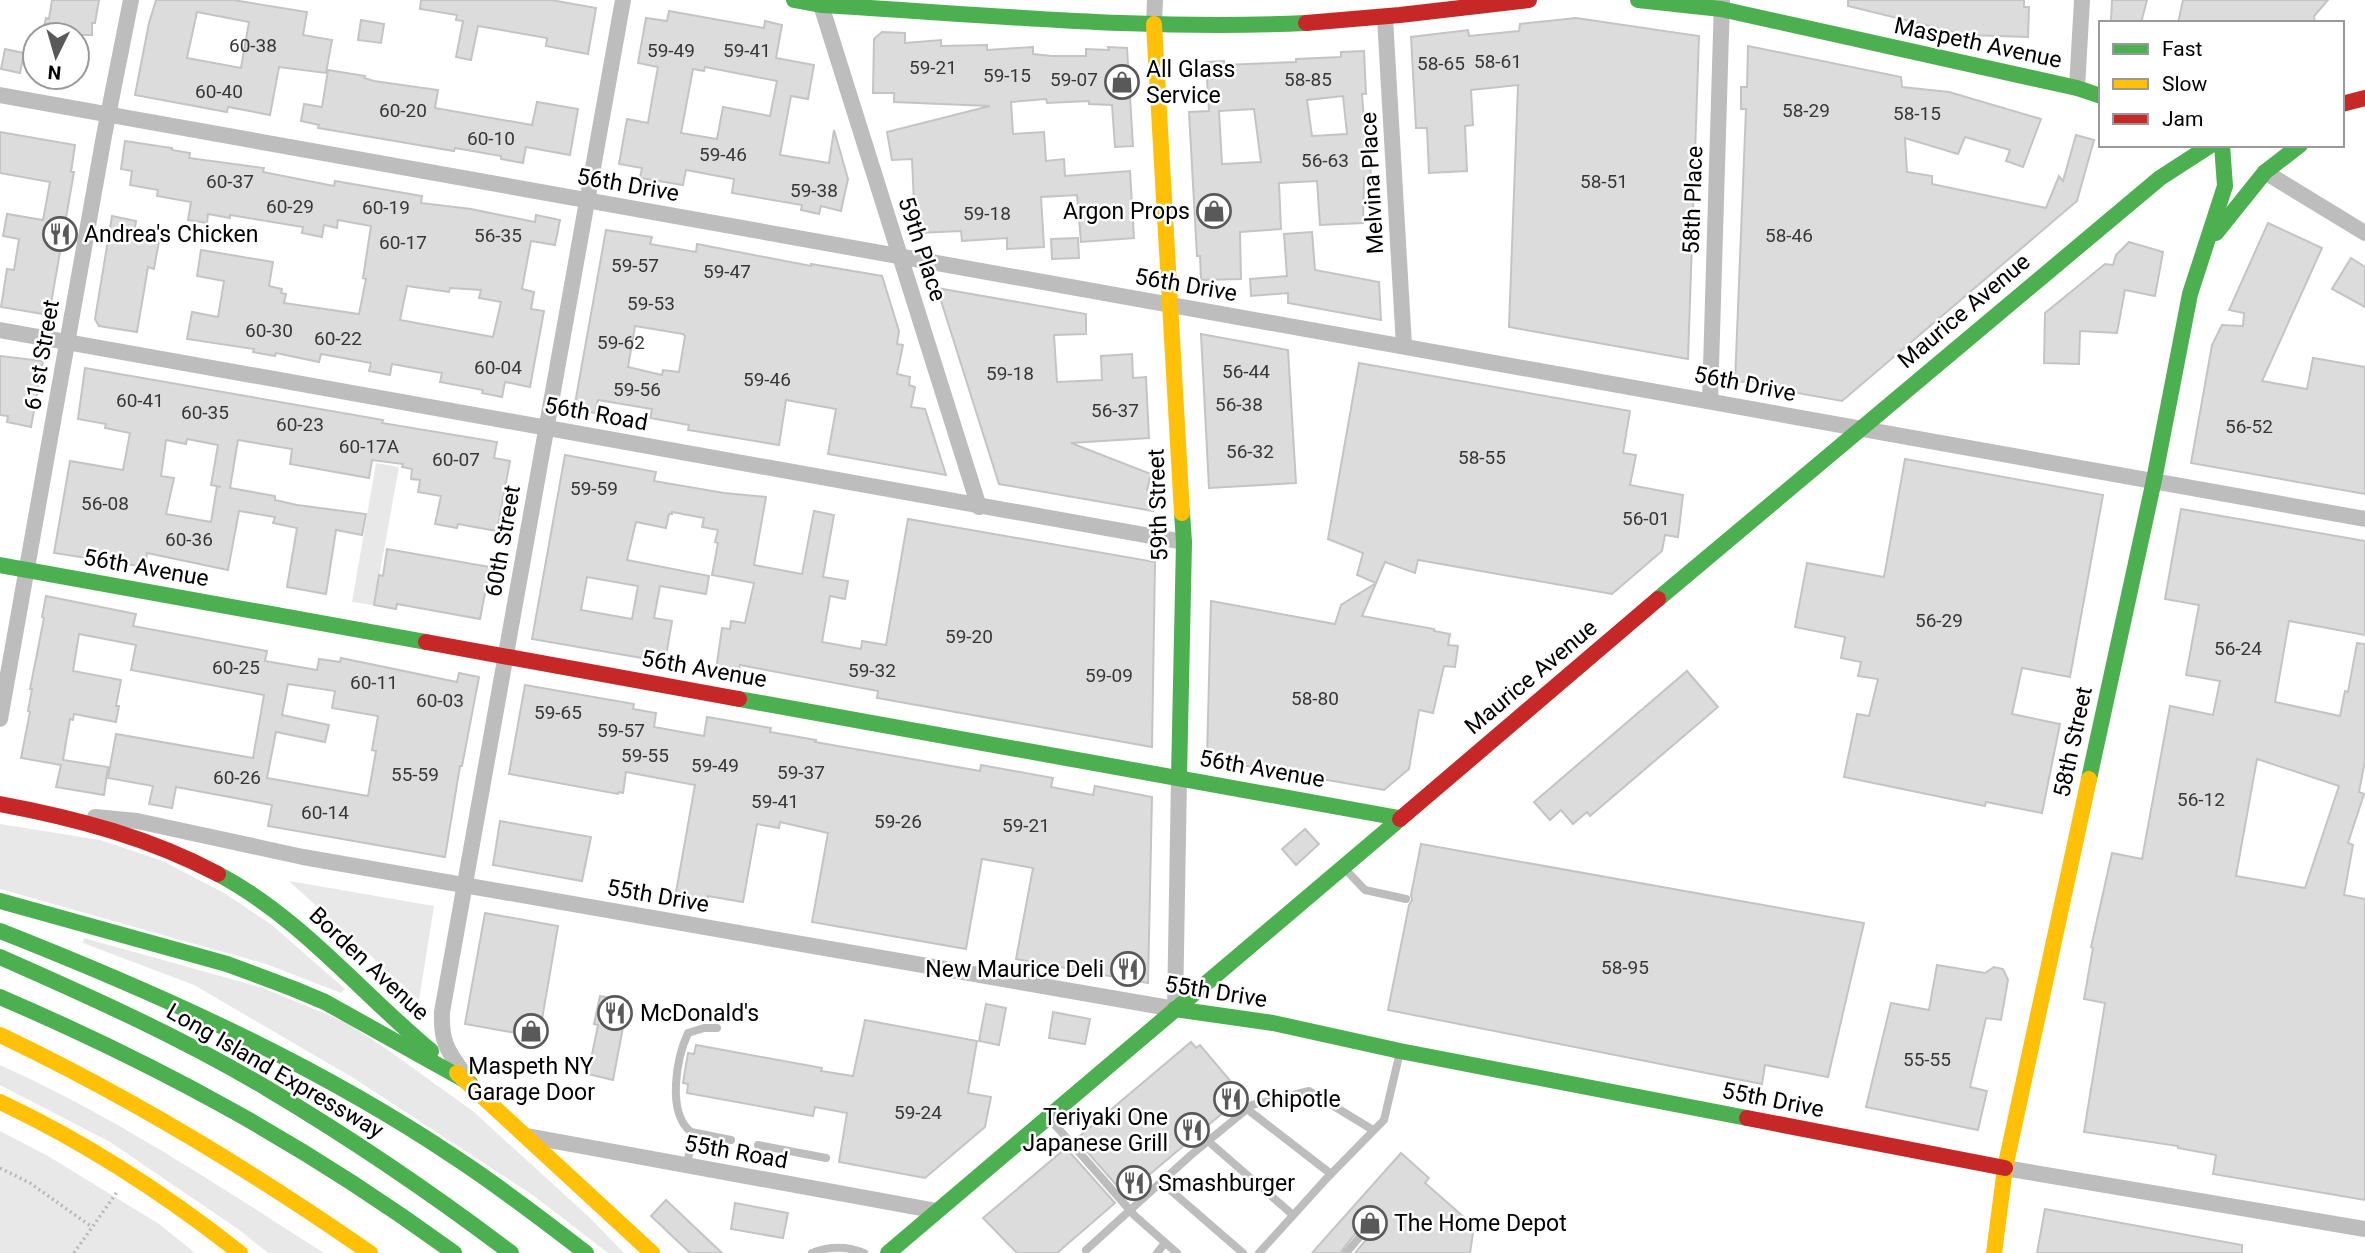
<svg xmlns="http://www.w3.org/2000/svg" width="2365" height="1253" font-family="Roboto,sans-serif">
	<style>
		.green { fill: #e8e8e8 }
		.building { fill: #dcdcdc; stroke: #c4c4c4; stroke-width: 2; fill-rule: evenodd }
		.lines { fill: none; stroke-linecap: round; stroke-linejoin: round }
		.path { stroke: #b8b8b8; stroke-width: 3.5; stroke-dasharray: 2 3.5; stroke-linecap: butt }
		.lane { stroke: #bdbdbd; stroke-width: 8 }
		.street { stroke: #bdbdbd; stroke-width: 16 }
		.fast { stroke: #4caf50; stroke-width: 16 }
		.slow { stroke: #ffc107; stroke-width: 16 }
		.jam { stroke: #c62828; stroke-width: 16 }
		.labels { text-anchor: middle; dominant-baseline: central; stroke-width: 5; stroke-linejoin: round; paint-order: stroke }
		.number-label { font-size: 19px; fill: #373737 }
		.street-label { font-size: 23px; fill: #000; stroke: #fff }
		.poi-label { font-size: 23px; fill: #000; stroke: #fff; text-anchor: start }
	</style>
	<rect width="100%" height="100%" fill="#fff"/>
	<g class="green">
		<polygon points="376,463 399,467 374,605 352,602"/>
		<polygon points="0,824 100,840 163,861 224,893 272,925 345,989 341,993 266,964 0,889"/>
		<polygon points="289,881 434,906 419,1000"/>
		<polygon points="84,938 263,988 345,1022 388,1050 474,1112 590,1218 624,1253 608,1253 534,1196 355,1079 194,985 83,943"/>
		<path d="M0,1065C114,1116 219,1186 324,1253H268L238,1229L110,1142L0,1085Z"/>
		<polygon points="0,1131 48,1156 159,1224 195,1253 0,1253"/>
	</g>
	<g class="building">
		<polygon points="52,0 99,0 95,23 92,23 92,35 42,35 46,18 49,19"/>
		<path d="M156,0H233L307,12L303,35L332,40L326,73L279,67L270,115L228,107L227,112L135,95L149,23ZM197,12L249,22L241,68L187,58Z"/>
		<polygon points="421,0 551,0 596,8 588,54 546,46 547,38 478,26 471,60 456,57 463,21 456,20 457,15 420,9"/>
		<polygon points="1848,0 2024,0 2024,7 2029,7 2028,37 1966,35 1848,6"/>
		<polygon points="2112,0 2147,0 2141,23 2111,21"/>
		<polygon points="2183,0 2328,0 2314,16 2315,23 2178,23"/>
		<path d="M669,11L764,28L765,21L782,25L776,58L814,65L808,99L791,96L780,155L829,163L834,130L848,179L841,211L821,206L819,214L801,210L802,205L732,193L734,179L686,170L683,185L640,178L642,168L619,164L627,119L648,123L653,94L658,67L638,63L646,18L667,21ZM705,67L777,81L770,116L723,107L717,139L681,133L693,69L704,71Z"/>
		<polygon points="1576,18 1699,36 1688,359 1509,327 1518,85 1471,90 1473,125 1465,126 1467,171 1429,173 1427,128 1416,128 1411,37 1468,30 1469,36 1519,31 1520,24"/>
		<polygon points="361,20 384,24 381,43 358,40"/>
		<polygon points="882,32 905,33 905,43 941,40 941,46 987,45 987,50 1033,47 1033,54 1052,56 1086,56 1086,49 1109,50 1108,47 1127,48 1133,146 1115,147 1112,105 1089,104 1089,101 1047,103 1046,99 1011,102 1013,134 1044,132 1046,161 1064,159 1065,176 1130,171 1134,238 1081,242 1077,195 1041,197 1044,247 1007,249 1007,238 962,241 961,231 918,233 915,225 912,159 892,160 887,132 990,106 894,102 894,93 873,93 874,39"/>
		<polygon points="1748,46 1901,77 1902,87 1949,92 2041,119 2023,167 2006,161 2010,150 1965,137 1958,154 1905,138 1907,172 1932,176 1932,184 2046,208 2059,176 2063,181 2076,135 2094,140 2077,201 1842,401 1770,388 1770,381 1735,382 1746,109 1741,109 1741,87 1747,87"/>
		<polygon points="5,49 24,53 20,73 1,69"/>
		<path d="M1364,51L1366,94H1362L1365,133H1369L1371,178H1364L1363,223L1320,225L1317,181L1279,183L1281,229L1240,232L1241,279L1201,280L1200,256H1197L1189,112L1209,111L1206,62L1224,61V65L1296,62V59L1341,57V52ZM1343,96L1347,134L1312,136L1307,100ZM1254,109L1261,162L1222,164L1219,111Z"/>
		<polygon points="328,70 365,76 364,78 374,81 438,90 435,108 532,125 537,102 578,109 570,155 526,147 523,163 501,159 501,156 455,148 454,151 318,128 319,125 301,121 304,104 322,107"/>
		<polygon points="0,132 75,145 71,172 74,172 49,315 1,307 7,269 14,270 19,239 3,236 7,214 43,220 50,182 0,173"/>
		<path d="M125,141L172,148V150L190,153L189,158L264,168L263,172L334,186L335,181L422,196L421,203L471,209L535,222L536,215L560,220L555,245L531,241L522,289L534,292L531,309L544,311L530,387L505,382L502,397L482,393L483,390L440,382L442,373L392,364L390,375L369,371L371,363L321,354L319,362L276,353L275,356L253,352L254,349L187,339L192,312L218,317L224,281L197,276L201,250L273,262L269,286L282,289L281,293L286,294L284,303L359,314L366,279L363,278L371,226L338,220L337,228L324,225L322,237L302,233L303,227L230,215V218L208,214L207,223L188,220L191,202L157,196L158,190L130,185L132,171L121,169ZM407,286L449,292L450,288L481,290L479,298L501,302L493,337L400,320Z"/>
		<polygon points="112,216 136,221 133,237 159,241 154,269 148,267 137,332 99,326 95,319"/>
		<polygon points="2268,223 2322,248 2262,381 2307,389 2313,358 2365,367 2365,494 2191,463 2212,345 2222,325 2243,326 2244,313 2229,310"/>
		<path d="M606,230L652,237L650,244L696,252L697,244L811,266V264L882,276L899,331L897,344L903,345L897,374L910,377L909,385L915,387L911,407L925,409L946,475L828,454L836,409L786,400L779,445L688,430L689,425L650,418L652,409L598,400L595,413L574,409ZM635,326L683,334L685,336L679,372L663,370L662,375L628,367Z"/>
		<polygon points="1312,232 1315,270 1379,282 1381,320 1288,303 1288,293 1251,296 1250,279 1287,276 1284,234"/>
		<polygon points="1078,238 1079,258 1052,259 1051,239"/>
		<polygon points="2129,242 2163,252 2155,296 2125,290 2117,333 2080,331 2079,364 2044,363 2045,313 2105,264 2113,265 2116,255"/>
		<polygon points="2351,258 2365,267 2365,307 2332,289"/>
		<polygon points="937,288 1086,314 1086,334 1054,335 1057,382 1102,380 1101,356 1132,354 1133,378 1146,377 1149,438 1071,443 1151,474 1147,490 1155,499 1153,511 999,484"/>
		<polygon points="1201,334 1288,350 1296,483 1209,488"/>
		<polygon points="0,356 43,361 31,427 7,422 8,416 0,415"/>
		<polygon points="1359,363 1630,411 1623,453 1636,455 1630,485 1683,495 1678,537 1665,535 1662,551 1612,594 1418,560 1415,573 1385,562 1362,616 1434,629 1434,631 1450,634 1448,645 1458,646 1455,667 1444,666 1433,713 1419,710 1409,769 1384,790 1207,759 1211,601 1335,624 1341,605 1376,583 1357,575 1363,553 1328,539"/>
		<path d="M85,368L383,420L382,423L497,442L494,458L510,461L497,531L458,524L457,528L435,524L441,496L418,492L420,480L411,479L412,469L402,467L403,464L372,460L369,478L290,464L292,449L238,440L230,488L275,496V500L297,505L366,514L362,535L336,530L326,594L287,587L297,528L273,523L275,517L239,511L228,570L147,553L145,567L54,553L70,461L123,470L130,433L105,428L106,424L78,419ZM187,439L218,445L211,485L221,487L217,486L211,522L166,514L174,478L161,476L166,440L186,444Z"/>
		<path d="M565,455L656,472L654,481L724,493L766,497L754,565L802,574L814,511L834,515L823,577L848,581L845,599L830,596L822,642L861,649L862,641L886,645L908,519L1155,562L1152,747L877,698L878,691L740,665L738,674L716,670L722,628L730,629L731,621L745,623L754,583L712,575L718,543L715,542L718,530L702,527L704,518L672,512V514H669L666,528L636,522L627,560L709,576L706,594L660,586L654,618L672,621L665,662L532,639ZM587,577L638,586L632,619L581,610Z"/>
		<polygon points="1905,459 2103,495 2070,677 2022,668 2012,714 2060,724 2042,813 1986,802 1985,806 1844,777 1857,714 1869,716 1878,679 1858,676 1861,662 1841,658 1845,637 1795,627 1807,563 1884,577"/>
		<path d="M2181,509L2365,541V635L2289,621L2275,702L2340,716L2345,691L2348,692L2357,643L2365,644V761L2359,792L2364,794L2348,843L2353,845L2344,895L2365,899V1200L2213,1174L2216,1155L2178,1148V1146L2084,1132L2105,1003L2084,999L2093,948L2091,947L2112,853L2142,859L2170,706L2213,715L2220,681L2186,675L2199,605L2165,599ZM2257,759L2339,786L2305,888L2236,876Z"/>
		<polygon points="387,549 490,567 480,619 397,604 396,609 374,605 379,575 383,576"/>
		<path d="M46,596L136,614L133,626L267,651L265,661L317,670L319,659L340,662L341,658L457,682L459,673L479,677L462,766H460L445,857L268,826L272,805L176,787L172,808L149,804L153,786L108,778L116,734L253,758L264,695L131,670L136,645L79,634L73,671L121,680L116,706H119L116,722L74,714L73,720L70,719L63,760L108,767L104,795L56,787L61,765L21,758L30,712L28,711L32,689H30L44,618L42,617ZM288,684L335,691L332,708L378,716L372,750L376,751L368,796L267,778L276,732L325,742L329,725L282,715Z"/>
		<polygon points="1687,671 1718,707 1590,816 1587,812 1573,824 1561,810 1550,820 1534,802"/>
		<polygon points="525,685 634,704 633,709 656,713 654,727 704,736 707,717 771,728 770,732 816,740 815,742 980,771 981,765 1053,778 1051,787 1093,795 1095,786 1152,797 1148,983 1016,959 1033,868 982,859 966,949 812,922 828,833 780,822 779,828 757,824 743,902 708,896 707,903 675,898 695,785 626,772 623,793 619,792 618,794 509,774"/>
		<polygon points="500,821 591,837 582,881 493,865"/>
		<polygon points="1305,829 1319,844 1296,865 1282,849"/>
		<polygon points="1421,844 1864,923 1828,1077 1765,1065 1762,1084 1388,1010 1409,905 1412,900 1411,895"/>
		<polygon points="485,913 558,926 539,1037 465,1024"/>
		<polygon points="1937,965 1985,973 1994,967 2003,969 2008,980 2001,1020 1986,1018 1970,1087 1987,1091 1978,1130 1866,1107 1891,1003 1929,1010"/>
		<polygon points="600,996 628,1001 613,1080 588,1074 598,1025 594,1024"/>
		<polygon points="986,1004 1006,1008 999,1045 979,1041"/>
		<polygon points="1053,1012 1090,1019 1085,1044 1049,1038"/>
		<polygon points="865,1020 977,1041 968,1093 991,1097 985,1127 925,1178 839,1162 847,1113 815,1107 813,1116 687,1093 688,1084 683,1083 688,1053 694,1054 696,1045 822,1068 821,1071 853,1076"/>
		<polygon points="1191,1042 1196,1048 1200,1045 1243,1096 1125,1195 1076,1139"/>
		<polygon points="1066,1148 1115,1203 1057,1253 1017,1253 983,1218"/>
		<polygon points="1401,1153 1429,1178 1425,1183 1474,1226 1470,1253 1355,1253 1379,1224 1380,1217 1374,1214 1369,1216 1340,1253 1312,1253"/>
		<polygon points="666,1200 722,1253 690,1253 651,1216"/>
		<polygon points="735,1203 788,1213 783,1238 731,1229"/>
		<polygon points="2045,1209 2242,1245 2242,1253 2037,1253"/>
	</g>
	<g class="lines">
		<g class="path">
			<polyline points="0,1168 30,1183 92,1227"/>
			<polyline points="74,1253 117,1192"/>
		</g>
		<g class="lane">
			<polyline points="1345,869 1365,890 1406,899"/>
			<path d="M717,1028H704L688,1033C677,1057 666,1112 691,1132L731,1140"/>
			<polyline points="1247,1109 1331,1174"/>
			<polyline points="1049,1118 1135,1216 1177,1253"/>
			<polyline points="1208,1141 1293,1215"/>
			<polyline points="758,1145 826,1158"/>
			<polyline points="686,1166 695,1133"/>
			<polyline points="1161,1182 1243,1253"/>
			<polyline points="1086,1250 1191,1155 1252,1105 1309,1091 1373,1130"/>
			<path d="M812,1253C828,1246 848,1246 864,1253"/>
			<polyline points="1157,1253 1165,1243"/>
			<polyline points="1259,1253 1326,1179 1384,1120 1400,1052"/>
			<polyline points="1346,1253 1374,1220"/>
		</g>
		<g class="street">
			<polyline points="821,5 979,507"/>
			<polyline points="1385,18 1404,346"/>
			<polyline points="1154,24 1155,0"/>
			<polyline points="2077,88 2082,0"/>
			<polyline points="0,95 2365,519"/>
			<polyline points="2265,172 2365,233"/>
			<polyline points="0,330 1184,542"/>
			<polyline points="1710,400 1722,0"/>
			<polyline points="0,719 104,136 131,0"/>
			<polyline points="95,817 137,821 303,857 1175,1009 1179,778"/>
			<path d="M462,1071C446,1049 441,1040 442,1012L623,0"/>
			<polyline points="527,1136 937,1211"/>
			<polyline points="2005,1168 2365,1229"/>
		</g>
		<g class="fast">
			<path d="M794,0L821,5C982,14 1145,31 1306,23"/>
			<polyline points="1638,0 1721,9 2077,88 2101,96"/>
			<polyline points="2216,233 2265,172 2300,145"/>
			<polyline points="0,565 426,642"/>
			<polyline points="1658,599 2160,178 2211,145"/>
			<polyline points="739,699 1399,818"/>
			<polyline points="1179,778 1184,542 1182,513"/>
			<polyline points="2089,779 2154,480 2190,294 2225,186 2222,145"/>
			<path d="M218,874C301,918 360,992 431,1051"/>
			<polyline points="0,901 227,964 294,989 325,1002 470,1083"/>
			<path d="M0,931C157,993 312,1062 453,1156C499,1186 542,1219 586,1253"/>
			<path d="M0,957C91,997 182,1038 268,1089C352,1139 433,1194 511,1253"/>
			<path d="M0,997C165,1068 309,1147 454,1253"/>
			<polyline points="1175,1009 1273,1023 1400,1051 1747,1118"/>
			<polyline points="888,1253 1400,819"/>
		</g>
		<g class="slow">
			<polyline points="1154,24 1182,513"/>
			<path d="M0,1035C130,1097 252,1171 370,1253"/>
			<polyline points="457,1073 652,1253"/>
			<path d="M0,1102C87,1143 165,1194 240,1253"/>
			<polyline points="1994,1253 2005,1168 2089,779"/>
		</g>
		<g class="jam">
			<polyline points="1306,23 1400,15 1529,0"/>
			<polyline points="2342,104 2365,98"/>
			<polyline points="426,642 739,699"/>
			<path d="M0,804C76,818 150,838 218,874"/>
			<polyline points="1400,819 1658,599"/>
			<polyline points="1747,1118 2005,1168"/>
		</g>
	</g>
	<defs>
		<g id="shop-ring" transform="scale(1.75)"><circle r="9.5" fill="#fff" stroke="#595959" stroke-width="1.5"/><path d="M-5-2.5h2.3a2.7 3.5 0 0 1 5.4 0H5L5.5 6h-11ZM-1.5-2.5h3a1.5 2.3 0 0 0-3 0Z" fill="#595959"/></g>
		<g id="restaurant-ring" transform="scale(1.75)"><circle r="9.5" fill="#fff" stroke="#595959" stroke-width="1.5"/><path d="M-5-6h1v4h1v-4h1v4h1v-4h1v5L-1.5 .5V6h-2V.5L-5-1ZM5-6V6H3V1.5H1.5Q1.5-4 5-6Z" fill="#595959"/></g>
	</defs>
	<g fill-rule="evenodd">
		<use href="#shop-ring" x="1122" y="82"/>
		<use href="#shop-ring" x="1214" y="211"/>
		<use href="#restaurant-ring" x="60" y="234"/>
		<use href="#restaurant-ring" x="1128" y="969"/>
		<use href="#restaurant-ring" x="615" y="1013"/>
		<use href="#shop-ring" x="531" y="1031"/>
		<use href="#restaurant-ring" x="1231" y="1099"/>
		<use href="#restaurant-ring" x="1192" y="1130"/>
		<use href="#restaurant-ring" x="1134" y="1183"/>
		<use href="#shop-ring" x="1370" y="1223"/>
	</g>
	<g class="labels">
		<g class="number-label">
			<text x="253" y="45">60-38</text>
			<text x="671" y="50">59-49</text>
			<text x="747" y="50">59-41</text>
			<text x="1498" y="61">58-61</text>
			<text x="1441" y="63">58-65</text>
			<text x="933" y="67">59-21</text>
			<text x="1007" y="75">59-15</text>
			<text x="1074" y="79">59-07</text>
			<text x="1308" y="79">58-85</text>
			<text x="219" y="91">60-40</text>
			<text x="403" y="110">60-20</text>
			<text x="1806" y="110">58-29</text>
			<text x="1917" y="113">58-15</text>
			<text x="491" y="138">60-10</text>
			<text x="723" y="154">59-46</text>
			<text x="1325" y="160">56-63</text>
			<text x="230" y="181">60-37</text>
			<text x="1604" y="181">58-51</text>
			<text x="814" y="190">59-38</text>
			<text x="290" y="206">60-29</text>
			<text x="386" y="207">60-19</text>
			<text x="987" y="213">59-18</text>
			<text x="498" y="235">56-35</text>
			<text x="1789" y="235">58-46</text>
			<text x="403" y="242">60-17</text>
			<text x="635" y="265">59-57</text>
			<text x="727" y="271">59-47</text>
			<text x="651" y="303">59-53</text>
			<text x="269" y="330">60-30</text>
			<text x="338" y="338">60-22</text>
			<text x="621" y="342">59-62</text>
			<text x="498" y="367">60-04</text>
			<text x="1246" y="371">56-44</text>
			<text x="1010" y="373">59-18</text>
			<text x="767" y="379">59-46</text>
			<text x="637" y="389">59-56</text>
			<text x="140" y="400">60-41</text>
			<text x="1239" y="404">56-38</text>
			<text x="1115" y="410">56-37</text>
			<text x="205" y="412">60-35</text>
			<text x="300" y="424">60-23</text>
			<text x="2249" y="426">56-52</text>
			<text x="369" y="446">60-17A</text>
			<text x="1250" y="451">56-32</text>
			<text x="1482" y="457">58-55</text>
			<text x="456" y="459">60-07</text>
			<text x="594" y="488">59-59</text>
			<text x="105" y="503">56-08</text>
			<text x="1646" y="518">56-01</text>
			<text x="189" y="539">60-36</text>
			<text x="1939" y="620">56-29</text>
			<text x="969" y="636">59-20</text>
			<text x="2238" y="648">56-24</text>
			<text x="236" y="667">60-25</text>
			<text x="872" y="670">59-32</text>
			<text x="1109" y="675">59-09</text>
			<text x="374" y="682">60-11</text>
			<text x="1315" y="698">58-80</text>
			<text x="440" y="700">60-03</text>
			<text x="558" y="712">59-65</text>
			<text x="621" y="730">59-57</text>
			<text x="645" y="755">59-55</text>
			<text x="715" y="765">59-49</text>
			<text x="801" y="772">59-37</text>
			<text x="415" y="774">55-59</text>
			<text x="237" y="777">60-26</text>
			<text x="2201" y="799">56-12</text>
			<text x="775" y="801">59-41</text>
			<text x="325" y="812">60-14</text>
			<text x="898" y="821">59-26</text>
			<text x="1026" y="825">59-21</text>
			<text x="1625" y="967">58-95</text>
			<text x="1927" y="1059">55-55</text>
			<text x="918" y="1112">59-24</text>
		</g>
		<g class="street-label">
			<text transform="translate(1978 43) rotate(12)">Maspeth Avenue</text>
			<text transform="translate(1372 183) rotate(-93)">Melvina Place</text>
			<text transform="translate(628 185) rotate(10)">56th Drive</text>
			<text transform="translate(1693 200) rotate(-88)">58th Place</text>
			<text transform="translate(922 249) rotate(72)">59th Place</text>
			<text transform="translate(1186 285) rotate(10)">56th Drive</text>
			<text transform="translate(1964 311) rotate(-40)">Maurice Avenue</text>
			<text transform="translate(42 355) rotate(-80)">61st Street</text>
			<text transform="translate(1745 384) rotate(11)">56th Drive</text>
			<text transform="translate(596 414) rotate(10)">56th Road</text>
			<text transform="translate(1158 505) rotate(-92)">59th Street</text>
			<text transform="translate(503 541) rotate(-80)">60th Street</text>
			<text transform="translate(146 568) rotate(10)">56th Avenue</text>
			<text transform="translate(704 669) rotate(10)">56th Avenue</text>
			<text transform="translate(1531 677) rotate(-40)">Maurice Avenue</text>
			<text transform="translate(2073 742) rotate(-78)">58th Street</text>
			<text transform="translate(1262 769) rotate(10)">56th Avenue</text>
			<text transform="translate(658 896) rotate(10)">55th Drive</text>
			<text transform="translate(369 964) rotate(43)">Borden Avenue</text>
			<text transform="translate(1216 992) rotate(9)">55th Drive</text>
			<text transform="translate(275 1071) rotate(30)">Long Island Expressway</text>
			<text transform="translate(1773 1100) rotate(11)">55th Drive</text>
			<text transform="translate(736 1152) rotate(10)">55th Road</text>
		</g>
		<g class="poi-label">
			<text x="1146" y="69">All Glass<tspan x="1146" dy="26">Service</tspan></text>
			<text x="1190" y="211" text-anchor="end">Argon Props</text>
			<text x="84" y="234">Andrea's Chicken</text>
			<text x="1104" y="969" text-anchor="end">New Maurice Deli</text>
			<text x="640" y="1013">McDonald's</text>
			<text x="531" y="1066" text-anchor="middle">Maspeth NY<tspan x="531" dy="26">Garage Door</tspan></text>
			<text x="1256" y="1099">Chipotle</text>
			<text x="1168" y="1117" text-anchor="end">Teriyaki One<tspan x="1168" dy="26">Japanese Grill</tspan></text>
			<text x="1158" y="1183">Smashburger</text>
			<text x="1394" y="1223">The Home Depot</text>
		</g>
	</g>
	<rect x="2099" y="21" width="245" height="126" fill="#ffffff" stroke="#999999" stroke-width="2"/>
	<rect x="2113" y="44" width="35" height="10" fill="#4caf50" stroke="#999999" stroke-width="2"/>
	<text x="2162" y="56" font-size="21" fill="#000000">Fast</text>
	<rect x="2113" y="79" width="35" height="10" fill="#ffc107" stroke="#999999" stroke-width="2"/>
	<text x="2162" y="91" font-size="21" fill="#000000">Slow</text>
	<rect x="2113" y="114" width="35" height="10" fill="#c62828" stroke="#999999" stroke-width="2"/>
	<text x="2162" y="126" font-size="21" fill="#000000">Jam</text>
	<g transform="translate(56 56) rotate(185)"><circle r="33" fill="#ffffff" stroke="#999999" stroke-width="2"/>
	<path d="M0-5L12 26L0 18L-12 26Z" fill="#595959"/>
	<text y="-10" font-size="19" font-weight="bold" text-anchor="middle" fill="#000000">N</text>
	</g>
</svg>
